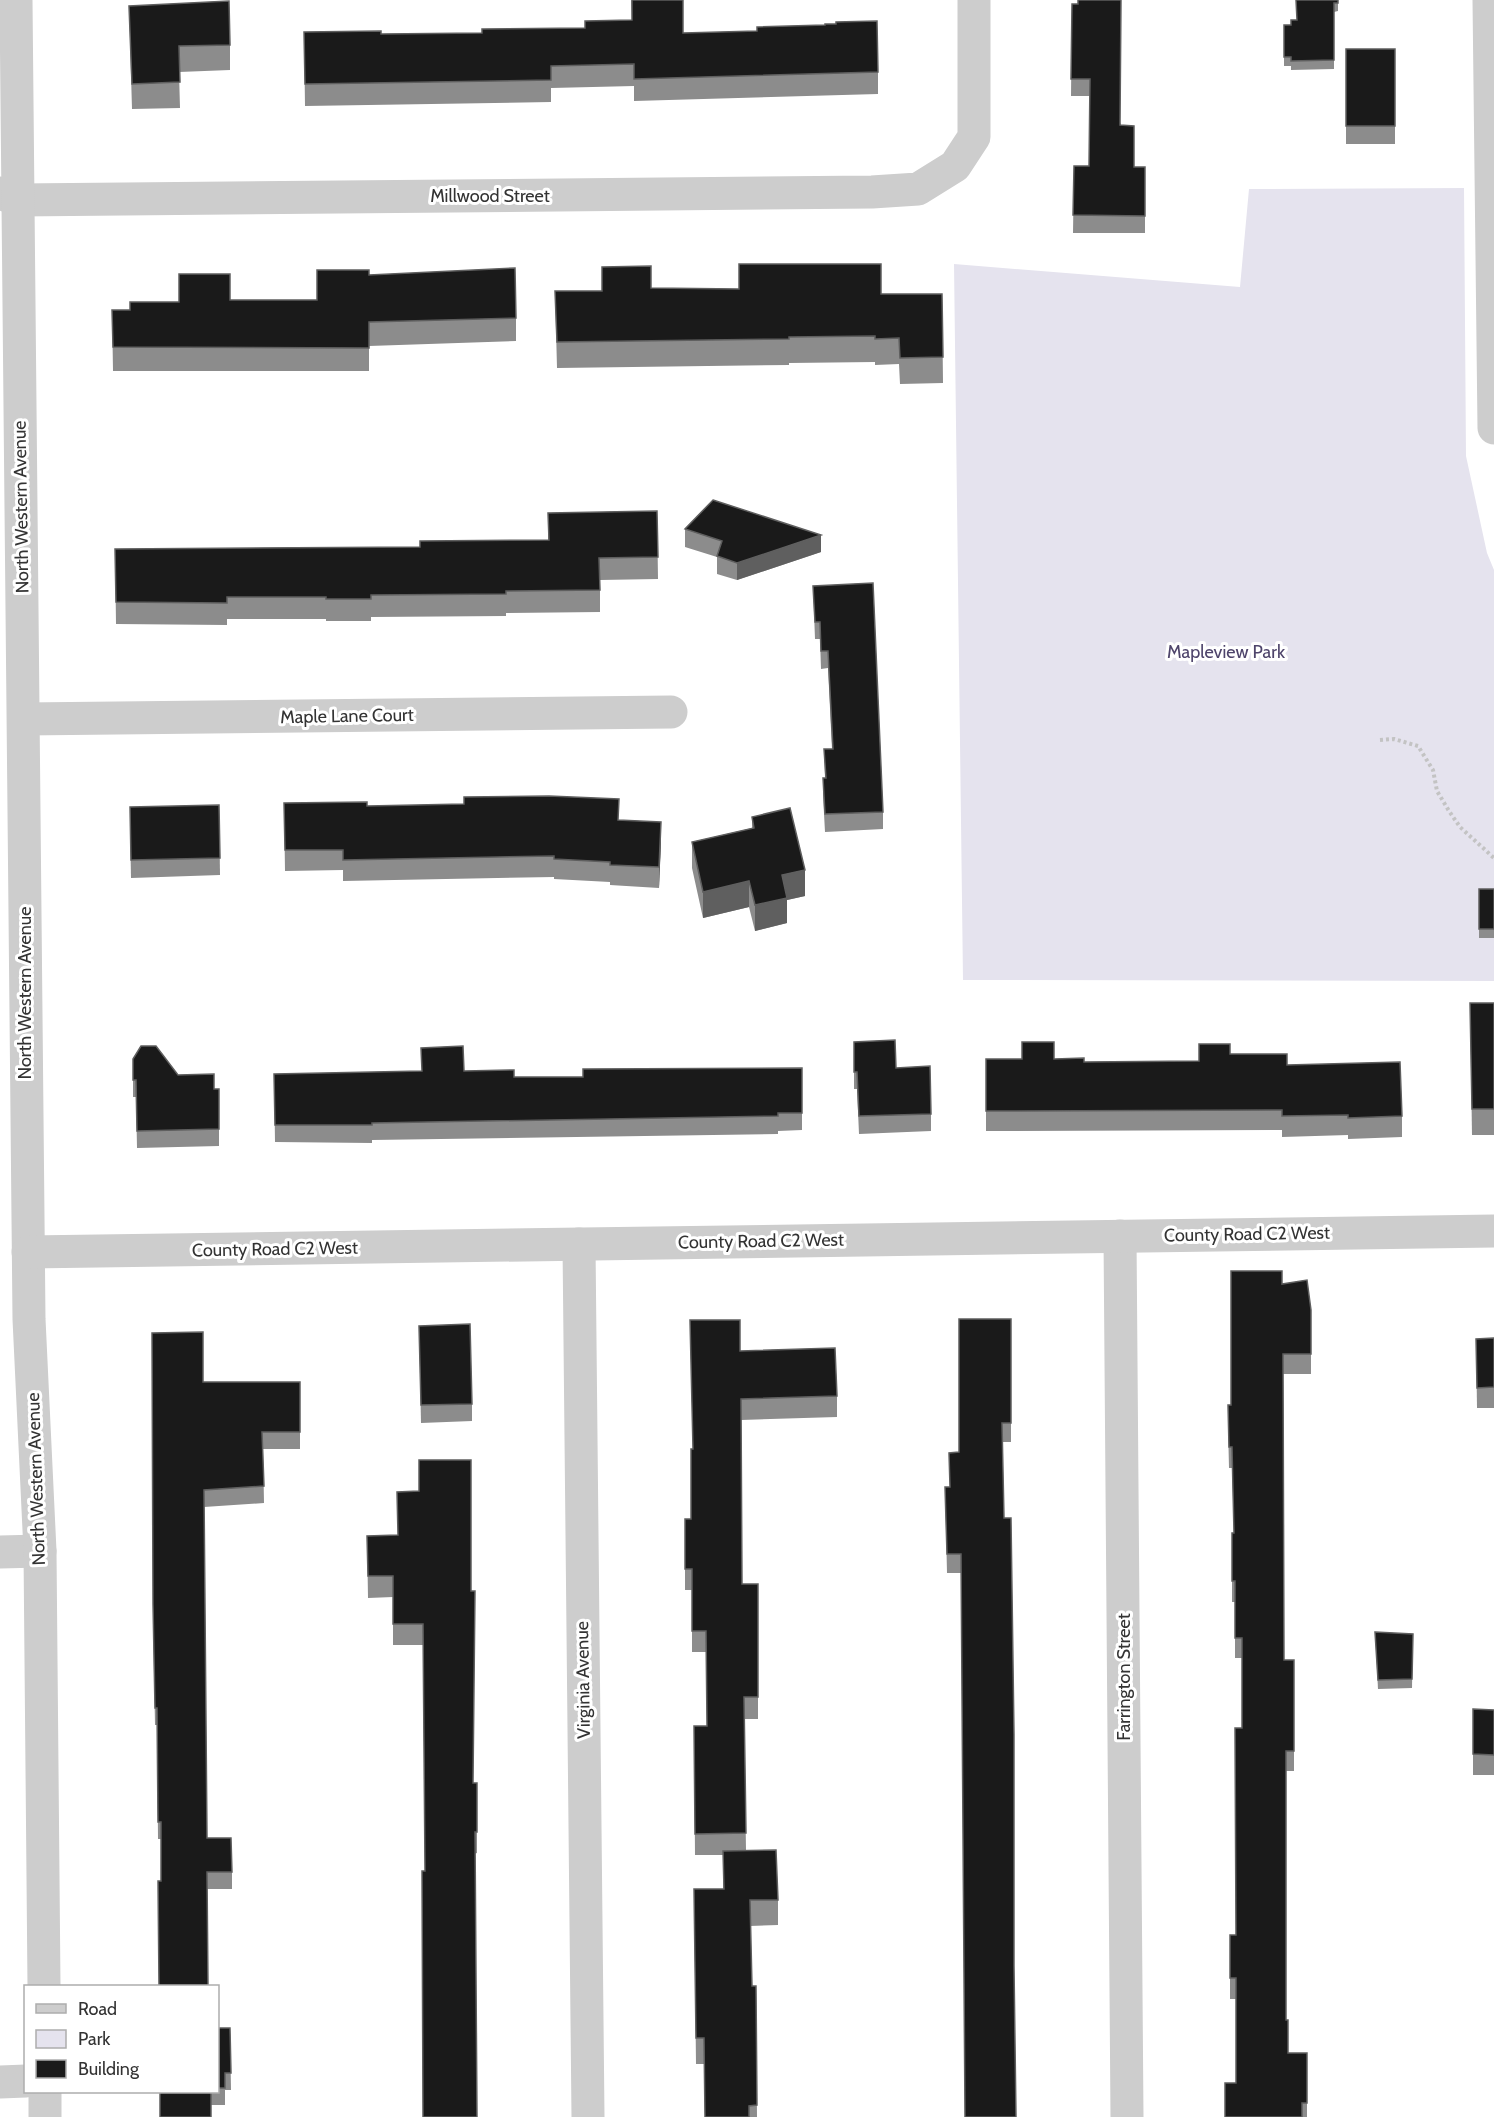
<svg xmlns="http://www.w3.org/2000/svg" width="1494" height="2117" font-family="Cabin,sans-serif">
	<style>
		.green { fill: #e5e3ee }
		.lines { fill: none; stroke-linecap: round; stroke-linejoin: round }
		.path { stroke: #c3c3c3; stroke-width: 4; stroke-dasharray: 3 3; stroke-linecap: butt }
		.minor { stroke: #cdcdcd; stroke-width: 33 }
		.tertiary { stroke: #cdcdcd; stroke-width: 33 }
		.wall { fill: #8c8c8c }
		.shaded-wall { fill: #5f5f5f }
		.building { fill: #1a1a1a; stroke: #5f5f5f; stroke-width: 1.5 }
		.labels { text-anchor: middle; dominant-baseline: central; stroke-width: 6; stroke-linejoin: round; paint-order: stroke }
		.street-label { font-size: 18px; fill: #333; stroke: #fff }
		.park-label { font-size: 18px; fill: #4e446b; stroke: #fff }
	</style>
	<rect width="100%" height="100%" fill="#fff"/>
	<polygon class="green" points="1464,188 1466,456 1487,553 1494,570 1494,981 963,980 954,264 1240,287 1249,189"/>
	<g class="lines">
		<polyline class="path" points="1380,740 1394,739 1418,746 1433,770 1437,791 1449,811 1460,827 1494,858"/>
		<g class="minor">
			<polyline points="1489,0 1494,428"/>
			<polyline points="0,193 18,200 872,192 918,189 955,166 974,137 974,0"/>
			<polyline points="24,719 671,712"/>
			<polyline points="1120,1236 1127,2117"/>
			<polyline points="579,1244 588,2117"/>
			<polyline points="0,1552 40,1551"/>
			<polyline points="0,2082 26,2081"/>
		</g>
		<g class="tertiary">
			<polyline points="16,0 29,1319 40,1551 44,1986"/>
			<polyline points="28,1252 1494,1231"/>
			<polyline points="45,2092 45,2117"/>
		</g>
	</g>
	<g class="wall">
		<polygon points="631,0 683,33 878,72 878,94 634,101 634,86 551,88 551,102 305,106 304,32 381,34 482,33 585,28 632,20"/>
		<polygon points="1338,0 1338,11 1334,12 1334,69 1291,70 1291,66 1284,66 1284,25 1291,25"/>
		<polygon points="1072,4 1078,4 1121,125 1134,167 1145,167 1145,233 1073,233 1074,166 1089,166 1090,96 1071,96"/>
		<polygon points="129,6 230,45 230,70 179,72 180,108 132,109"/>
		<rect x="1346" y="49" width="49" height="95"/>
		<polygon points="602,267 651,288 881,294 942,294 943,383 900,384 899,364 875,365 875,362 789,363 789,365 557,368 555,291 602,291"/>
		<polygon points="369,275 516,318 516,341 369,346 369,371 113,371 112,310 130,310 179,302 230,300 317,300"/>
		<polygon points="657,511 658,579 600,580 600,612 506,613 506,616 371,617 371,621 326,621 326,619 227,619 227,625 116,624 115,549 420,547 548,540 548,513"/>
		<polygon points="685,529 821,552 737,580 717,574 717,557 685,547"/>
		<polygon points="813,586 883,812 883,829 825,832 823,795 823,778 825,778 824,749 832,749 828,668 821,669 820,639 815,639"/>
		<polygon points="284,803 367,806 619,820 661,842 659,888 610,885 610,882 554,879 554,877 343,881 343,870 285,871"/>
		<polygon points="219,805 220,875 131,878 130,825"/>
		<polygon points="752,817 805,896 787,900 787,923 755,931 749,907 703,918 692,868 692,842 752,828"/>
		<rect x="1479" y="889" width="15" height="49"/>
		<polygon points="1470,1003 1494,1003 1494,1135 1472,1135"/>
		<polygon points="854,1042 896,1068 931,1114 931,1131 859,1134 857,1089 854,1089"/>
		<polygon points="1230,1054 1287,1065 1402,1116 1402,1137 1348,1139 1348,1135 1282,1137 1282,1130 986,1131 986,1059 1054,1059 1084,1062 1199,1061"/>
		<polygon points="133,1059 178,1075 214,1089 219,1089 219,1146 137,1148 136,1097 133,1097"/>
		<polygon points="802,1068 802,1130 778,1131 778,1134 372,1140 372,1143 275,1142 274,1074 464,1071 514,1077 583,1077"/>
		<polygon points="1282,1284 1311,1310 1311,1374 1283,1374 1284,1660 1294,1660 1294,1771 1286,1771 1286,2020 1288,2053 1307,2053 1307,2117 1225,2117 1236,2083 1236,1999 1230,1999 1230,1935 1236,1935 1242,1728 1242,1658 1235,1658 1235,1602 1232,1602 1232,1533 1234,1533 1232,1468 1229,1468 1228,1426 1231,1405"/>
		<polygon points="1011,1319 1011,1442 1003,1442 961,1573 947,1573 945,1487 950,1487 949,1453 959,1452"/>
		<polygon points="690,1320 740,1351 837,1396 837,1417 741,1420 742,1584 758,1584 758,1719 744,1719 746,1850 778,1900 778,1925 750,1926 752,1986 756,1986 757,2117 705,2117 704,2064 696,2064 694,1889 723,1889 723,1855 695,1855 694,1726 707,1726 706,1652 692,1652 692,1590 685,1590 685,1519 691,1519 693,1449"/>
		<polygon points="419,1326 472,1404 472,1421 421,1423"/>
		<polygon points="1494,1338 1494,1408 1477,1408 1476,1339"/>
		<polygon points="203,1382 300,1382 300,1449 263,1449 264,1503 204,1507 207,1838 232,1872 232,1889 207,1889 161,1881 161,1839 158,1839 157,1725 155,1725 153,1621"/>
		<polygon points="398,1535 473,1783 477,1783 477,1853 425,1871 423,1645 393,1645 393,1597 368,1598 367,1536"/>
		<polygon points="1375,1632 1413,1634 1412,1688 1378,1689"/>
		<polygon points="1473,1709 1494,1710 1494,1775 1473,1775"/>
		<polygon points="218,2028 230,2028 231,2090 225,2090 225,2105 211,2105 160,2091 218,2091"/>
	</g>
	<g class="shaded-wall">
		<polygon points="821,535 821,552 737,580 737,563"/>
		<polygon points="661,822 661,842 659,888 659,867"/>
		<polygon points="805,870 805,896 787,900 787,923 755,931 755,905 782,875"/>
		<polygon points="749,881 749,907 703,918 703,892"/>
	</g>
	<g class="building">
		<polygon points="632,0 683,0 683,33 757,31 757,27 825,25 825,24 836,24 836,22 877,21 878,72 634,79 634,64 551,66 551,80 305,84 304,32 381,31 381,34 482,33 482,29 585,28 585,21 632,20"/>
		<polygon points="1078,0 1121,0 1120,125 1134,126 1134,167 1145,167 1145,216 1073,215 1074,166 1089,166 1090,79 1071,79 1072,4 1078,4"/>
		<polygon points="1296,0 1338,0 1338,3 1334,3 1334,60 1291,61 1291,57 1284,57 1284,25 1291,25 1291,20 1297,20"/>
		<polygon points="229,1 230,45 179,46 180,82 132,84 129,6"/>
		<rect x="1346" y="49" width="49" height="77"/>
		<polygon points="739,264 881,264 881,294 942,294 943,357 900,358 899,338 875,339 875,336 789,337 789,339 557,342 555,291 602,291 602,267 651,266 651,288 739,289"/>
		<polygon points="515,268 516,318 369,322 369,348 113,347 112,310 130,310 130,302 179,302 179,274 230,274 230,300 317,300 317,270 369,270 369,275"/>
		<polygon points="713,500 821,535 737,563 717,556 722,541 685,529"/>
		<polygon points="657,511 658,557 599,558 600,590 506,591 506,594 371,595 371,599 326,599 326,597 227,597 227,603 116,602 115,549 420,547 420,541 549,540 548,513"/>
		<polygon points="873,583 883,812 825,814 823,778 826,778 824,749 833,749 828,651 821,651 820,622 815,622 813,586"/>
		<polygon points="549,796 619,799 618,820 661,822 659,867 610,865 610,862 554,859 554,856 343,860 343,850 285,850 284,803 367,802 367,806 464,804 464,797"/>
		<polygon points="219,805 220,858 131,860 130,807"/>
		<polygon points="790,808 805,870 782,875 787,898 755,905 749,881 703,892 692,842 754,828 752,817"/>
		<rect x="1479" y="889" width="15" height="40"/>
		<polygon points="1470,1003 1494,1003 1494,1109 1472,1109"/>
		<polygon points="895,1040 896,1068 930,1066 931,1114 859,1116 857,1072 854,1072 854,1042"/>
		<polygon points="1022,1042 1054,1042 1054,1059 1084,1058 1084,1062 1199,1061 1199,1044 1230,1044 1230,1054 1287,1054 1287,1065 1400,1062 1402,1116 1348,1118 1348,1115 1282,1116 1282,1110 986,1111 986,1059 1022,1059"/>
		<polygon points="141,1046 156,1046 178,1075 214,1074 214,1089 219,1089 219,1129 137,1131 136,1080 133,1080 133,1059"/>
		<polygon points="463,1046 464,1071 514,1070 514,1077 583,1077 583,1069 802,1068 802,1113 778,1113 778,1116 372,1123 372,1125 275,1125 274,1074 422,1071 421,1048"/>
		<polygon points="1231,1271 1282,1271 1282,1284 1307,1280 1311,1310 1311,1354 1283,1354 1284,1660 1294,1660 1294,1751 1286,1751 1286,2020 1288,2020 1288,2053 1307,2053 1307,2103 1302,2103 1302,2117 1225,2117 1225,2083 1236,2083 1236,1978 1230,1978 1230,1935 1236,1935 1235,1728 1242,1728 1242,1638 1235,1638 1235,1581 1232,1581 1232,1533 1234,1533 1232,1447 1229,1447 1228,1405 1231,1405"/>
		<polygon points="959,1319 1011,1319 1011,1423 1002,1423 1004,1518 1011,1518 1014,1734 1014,1966 1016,2117 965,2117 961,1554 947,1554 945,1487 950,1487 949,1453 959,1452"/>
		<polygon points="690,1320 740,1320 740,1351 835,1348 837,1396 741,1399 742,1584 758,1584 758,1697 744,1697 746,1833 695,1834 694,1726 707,1726 706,1631 692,1631 692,1569 685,1569 685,1519 691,1519 691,1449 693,1449"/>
		<polygon points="470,1324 472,1404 421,1405 419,1326"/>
		<polygon points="203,1332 203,1382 300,1382 300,1432 262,1432 264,1486 204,1490 207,1838 231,1838 232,1872 207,1872 208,1986 159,1986 158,1881 161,1881 161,1822 158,1822 157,1708 155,1708 153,1604 152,1333"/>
		<polygon points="1494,1338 1494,1387 1477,1388 1476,1339"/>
		<polygon points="419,1460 471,1460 471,1591 475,1591 473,1783 477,1783 477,1832 475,1832 477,2117 423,2117 422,1871 425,1871 423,1624 393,1624 393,1576 368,1576 367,1536 398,1535 397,1492 419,1491"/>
		<polygon points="1375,1632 1413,1634 1412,1679 1378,1680"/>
		<polygon points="1473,1709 1494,1710 1494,1755 1473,1754"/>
		<polygon points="776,1850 778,1900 750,1900 752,1986 756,1986 757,2105 749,2106 749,2117 705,2117 704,2038 696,2038 694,1889 724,1889 723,1851"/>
		<polygon points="218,2028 230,2028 231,2073 225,2073 225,2088 218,2088"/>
		<rect x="160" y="2091" width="51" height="26"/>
	</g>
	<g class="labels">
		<g class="street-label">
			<text x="490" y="196">Millwood Street</text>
			<text transform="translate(21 507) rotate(-91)">North Western Avenue</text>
			<text transform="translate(347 716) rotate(-1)">Maple Lane Court</text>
			<text transform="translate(25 993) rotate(-90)">North Western Avenue</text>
			<text transform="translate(1247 1234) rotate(-1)">County Road C2 West</text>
			<text transform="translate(761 1241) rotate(-1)">County Road C2 West</text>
			<text transform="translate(275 1249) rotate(-1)">County Road C2 West</text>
			<text transform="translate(36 1479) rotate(-92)">North Western Avenue</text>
			<text transform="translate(1124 1677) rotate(-90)">Farrington Street</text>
			<text transform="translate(583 1680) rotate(-91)">Virginia Avenue</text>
		</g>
		<g class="park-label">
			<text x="1226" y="652">Mapleview Park</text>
		</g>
	</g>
	<rect x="24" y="1985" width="195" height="108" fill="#ffffff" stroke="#adadad" stroke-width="1.5"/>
	<rect x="36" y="2004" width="30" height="9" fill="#cdcdcd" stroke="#adadad" stroke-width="1.5"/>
	<text x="78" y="2015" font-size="18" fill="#333333">Road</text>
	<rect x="36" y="2030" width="30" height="18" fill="#e5e3ee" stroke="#adadad" stroke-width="1.5"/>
	<text x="78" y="2045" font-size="18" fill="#333333">Park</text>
	<rect x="36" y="2060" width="30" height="18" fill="#1a1a1a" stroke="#adadad" stroke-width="1.5"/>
	<text x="78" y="2075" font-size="18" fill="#333333">Building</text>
</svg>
